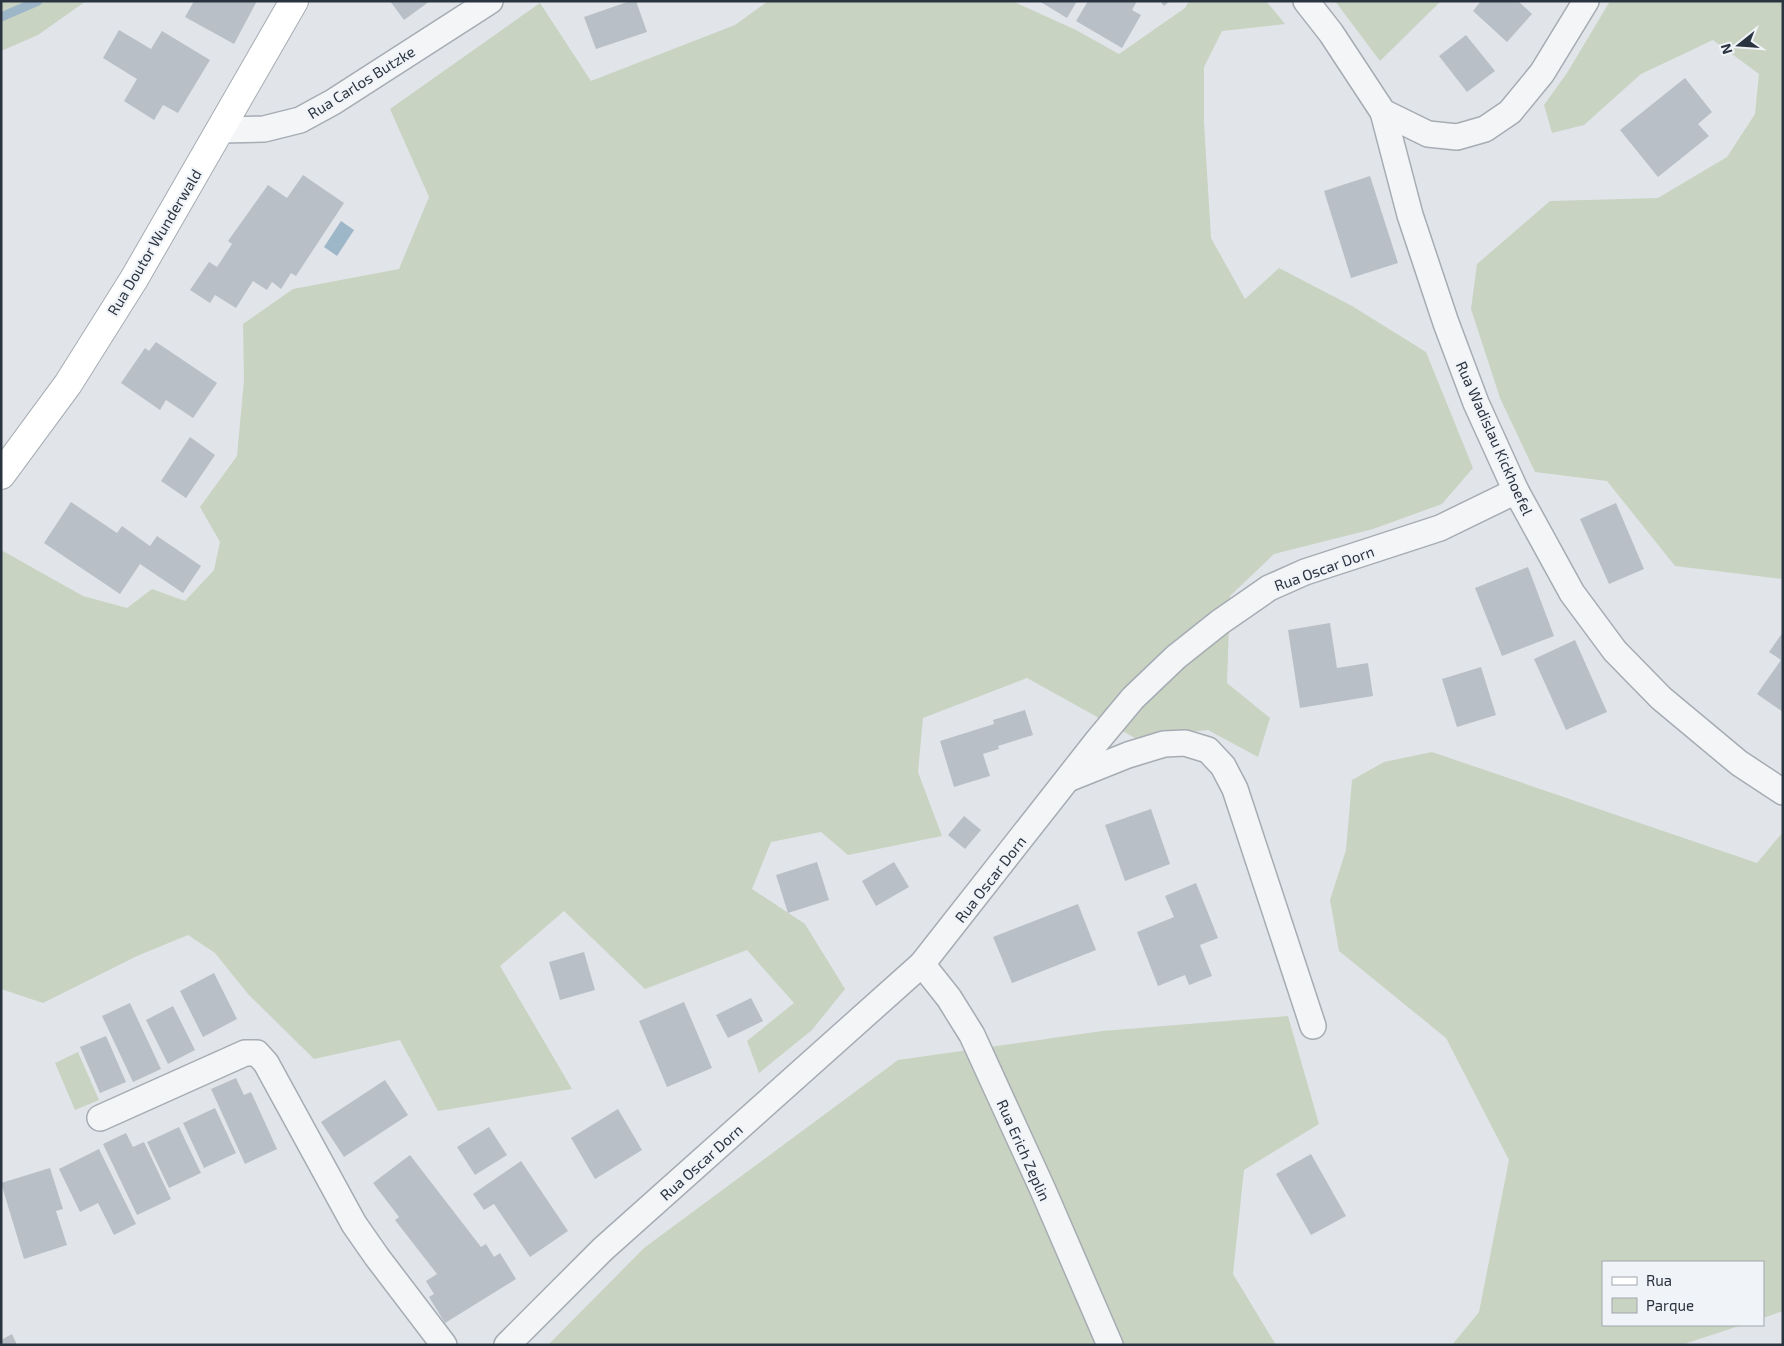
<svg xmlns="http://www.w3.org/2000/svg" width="1784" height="1346" font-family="'Exo 2',sans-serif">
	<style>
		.green { fill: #c8d3c2 }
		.water { fill: #9db6c8 }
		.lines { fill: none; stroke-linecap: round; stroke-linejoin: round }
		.stream { stroke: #9db6c8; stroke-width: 9 }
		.building { fill: #b8bfc6 }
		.street-casing { stroke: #a6acb3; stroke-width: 28 }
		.secondary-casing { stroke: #a6acb3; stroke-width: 30 }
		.street { stroke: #f3f5f7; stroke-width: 25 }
		.secondary { stroke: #fff; stroke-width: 28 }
		.labels { text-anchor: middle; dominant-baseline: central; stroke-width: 4.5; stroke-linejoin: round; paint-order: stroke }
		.street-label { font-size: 15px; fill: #2a3440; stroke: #f0f3f7 }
	</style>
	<rect width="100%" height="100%" fill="#e1e5e9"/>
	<g class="green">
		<polygon points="1,1 86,1 38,35 1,51"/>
		<polygon points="768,1 1012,1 1076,30 1119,54 1185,8 1189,1 1266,1 1285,24 1222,31 1204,67 1204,122 1211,238 1245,299 1279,268 1352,306 1426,352 1473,468 1442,504 1373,529 1274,554 1230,596 1227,683 1270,718 1258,757 1208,730 1135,738 1027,678 923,718 918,772 942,836 848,855 821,832 771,842 752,889 805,924 845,989 812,1030 759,1073 747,1041 794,1003 747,950 645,989 564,911 500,966 572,1089 438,1111 400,1040 314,1059 248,994 215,953 188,935 137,956 43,1003 1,989 1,550 83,596 127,608 152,589 185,601 214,570 220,542 200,507 237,456 244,380 243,324 293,289 399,269 429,197 390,109 540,3 591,81 735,25"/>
		<polygon points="1335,1 1441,1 1380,61"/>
		<polygon points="1610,1 1783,1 1783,579 1675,566 1607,481 1535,472 1500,398 1471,309 1477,264 1550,201 1658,198 1727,157 1755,114 1759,74 1713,40 1641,74 1584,125 1552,133 1544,105 1567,73"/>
		<polygon points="1432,752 1757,863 1783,832 1783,1311 1763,1318 1763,1262 1603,1262 1603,1325 1742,1325 1681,1345 1452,1345 1479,1312 1509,1160 1446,1038 1339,951 1330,900 1346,850 1352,780 1384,762"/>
		<polygon points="1288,1016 1319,1124 1244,1170 1233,1274 1276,1345 548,1345 644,1248 898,1060 1102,1031"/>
		<polygon points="78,1052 99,1100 75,1110 55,1063"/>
	</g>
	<polygon class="water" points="341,221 354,230 337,256 324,247"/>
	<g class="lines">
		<polyline class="stream" points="1,17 38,1"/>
	</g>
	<g class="building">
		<polygon points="194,1 257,1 234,44 185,17"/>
		<polygon points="390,1 430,1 404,20"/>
		<polygon points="630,1 636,1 647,32 596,49 584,17"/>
		<polygon points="1039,1 1077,1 1067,18"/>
		<polygon points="1088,1 1137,1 1132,10 1141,15 1122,48 1076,21"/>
		<polygon points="1160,1 1170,1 1164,6"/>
		<polygon points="1481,1 1518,1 1532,14 1507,42 1473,11"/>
		<polygon points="119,30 151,49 162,31 210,60 178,113 163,105 154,120 124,101 137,79 103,58"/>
		<polygon points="1466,35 1495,71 1467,92 1439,56"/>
		<polygon points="1685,78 1712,112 1698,124 1709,136 1658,177 1620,130"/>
		<polygon points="303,175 344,203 296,276 291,273 281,289 272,282 267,290 253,281 236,308 215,295 210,303 190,290 209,262 217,267 232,244 228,241 268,185 287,198"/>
		<polygon points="1370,176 1398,263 1351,278 1324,191"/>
		<polygon points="156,342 217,383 193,418 166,400 160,410 121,383 145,348 149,351"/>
		<polygon points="190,437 215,455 186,498 161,481"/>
		<polygon points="71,502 117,533 122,526 150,546 157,536 201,566 183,593 140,564 120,594 44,543"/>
		<polygon points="1616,503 1644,569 1609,584 1580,519"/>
		<polygon points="1528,567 1554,636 1502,656 1475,588"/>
		<polygon points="1330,623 1337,668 1368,663 1373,696 1300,708 1288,630"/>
		<polygon points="1783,632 1783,712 1757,694 1781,660 1769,652"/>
		<polygon points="1575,640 1607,712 1566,730 1534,659"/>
		<polygon points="1481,667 1496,715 1457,727 1442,679"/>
		<polygon points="1025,710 1033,735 998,746 999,749 983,754 990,776 954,787 940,741 994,724 993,720"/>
		<polygon points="1151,809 1170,864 1125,881 1105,825"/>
		<polygon points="964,816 981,830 965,849 948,835"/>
		<polygon points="817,862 829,900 788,913 776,875"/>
		<polygon points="894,862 909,887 876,906 862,881"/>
		<polygon points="1196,883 1218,938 1200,945 1212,976 1189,985 1185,975 1158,986 1137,932 1174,917 1165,896"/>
		<polygon points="1078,904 1096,950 1012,983 993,937"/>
		<polygon points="584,952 595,990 560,1000 549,962"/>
		<polygon points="214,973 237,1019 203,1037 180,991"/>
		<polygon points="751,998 763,1021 728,1038 716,1015"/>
		<polygon points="684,1002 712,1068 667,1087 639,1021"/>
		<polygon points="130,1003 161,1069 133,1082 102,1016"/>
		<polygon points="173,1006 195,1050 168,1064 146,1020"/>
		<polygon points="106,1036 126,1082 100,1093 80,1047"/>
		<polygon points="236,1078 244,1095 251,1092 277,1149 245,1164 211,1089"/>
		<polygon points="385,1080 408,1115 344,1157 321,1122"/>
		<polygon points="215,1108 236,1153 204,1168 183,1123"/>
		<polygon points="618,1109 642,1150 595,1179 571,1138"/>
		<polygon points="179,1127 201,1173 169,1188 147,1142"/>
		<polygon points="489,1127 507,1155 475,1175 457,1147"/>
		<polygon points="126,1133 133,1147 144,1142 171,1199 137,1215 103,1144"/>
		<polygon points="99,1149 136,1224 114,1235 98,1203 80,1212 59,1169"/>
		<polygon points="1311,1154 1346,1216 1311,1235 1276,1174"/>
		<polygon points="410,1155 481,1247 486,1244 494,1257 500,1253 516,1279 445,1323 429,1297 434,1294 426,1281 437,1274 395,1220 399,1217 373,1183"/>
		<polygon points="521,1161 568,1231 530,1257 494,1204 484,1210 473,1194"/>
		<polygon points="50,1168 63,1209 56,1211 67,1245 24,1259 1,1183"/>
		<polygon points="12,1334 17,1345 1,1345 1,1340"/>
	</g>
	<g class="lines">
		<g class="street-casing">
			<g id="street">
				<polyline points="1306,1 1331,33 1383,112 1428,134 1457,137 1485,129 1510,112 1542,73 1586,1"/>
				<polyline points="1383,112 1410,215 1446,323 1476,403 1516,491 1572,593 1615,651 1661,698 1739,763 1783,792"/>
				<polyline points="221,130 264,129 300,120 333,102 490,1"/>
				<polyline points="1068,779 1128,755 1164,744 1185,743 1208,750 1223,766 1235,789 1313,1026"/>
				<polyline points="922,964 949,998 972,1035 1043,1190 1110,1345"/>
				<polyline points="100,1118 245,1053 257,1053 266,1063 354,1224 377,1257 444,1345"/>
				<polyline points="507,1345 603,1249 922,964 1098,740 1133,698 1176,657 1220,622 1269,588 1305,572 1440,528 1516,491"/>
			</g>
		</g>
		<g class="secondary-casing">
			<polyline id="secondary" points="1,475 68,384 134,279 294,1"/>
		</g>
		<use href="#street" class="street"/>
		<use href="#secondary" class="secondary"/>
	</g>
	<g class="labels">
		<g class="street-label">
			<text transform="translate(361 82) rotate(-32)">Rua Carlos Butzke</text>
			<text transform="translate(154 242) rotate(-59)">Rua Doutor Wunderwald</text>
			<text transform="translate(1495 438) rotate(66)">Rua Wadislau Kickhoefel</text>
			<text transform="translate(1324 568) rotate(-20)">Rua Oscar Dorn</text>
			<text transform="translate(990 879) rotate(-52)">Rua Oscar Dorn</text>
			<text transform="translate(1024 1150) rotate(66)">Rua Erich Zeplin</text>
			<text transform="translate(701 1162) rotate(-42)">Rua Oscar Dorn</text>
		</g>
	</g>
	<rect width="1784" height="1346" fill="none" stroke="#2a3440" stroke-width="5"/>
	<rect x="1602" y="1261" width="162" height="65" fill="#f0f3f7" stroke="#a1a7ae"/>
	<rect x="1612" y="1277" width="25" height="8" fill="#ffffff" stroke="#a1a7ae"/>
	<text x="1646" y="1286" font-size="15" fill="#2a3440">Rua</text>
	<rect x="1612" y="1298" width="25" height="15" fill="#c8d3c2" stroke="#a1a7ae"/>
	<text x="1646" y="1311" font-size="15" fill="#2a3440">Parque</text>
	<g transform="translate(1739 45) rotate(253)" stroke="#f0f3f7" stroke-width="4" paint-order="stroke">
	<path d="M0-4L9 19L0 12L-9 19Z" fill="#2a3440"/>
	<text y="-8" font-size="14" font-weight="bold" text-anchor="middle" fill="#2a3440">N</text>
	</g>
</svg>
